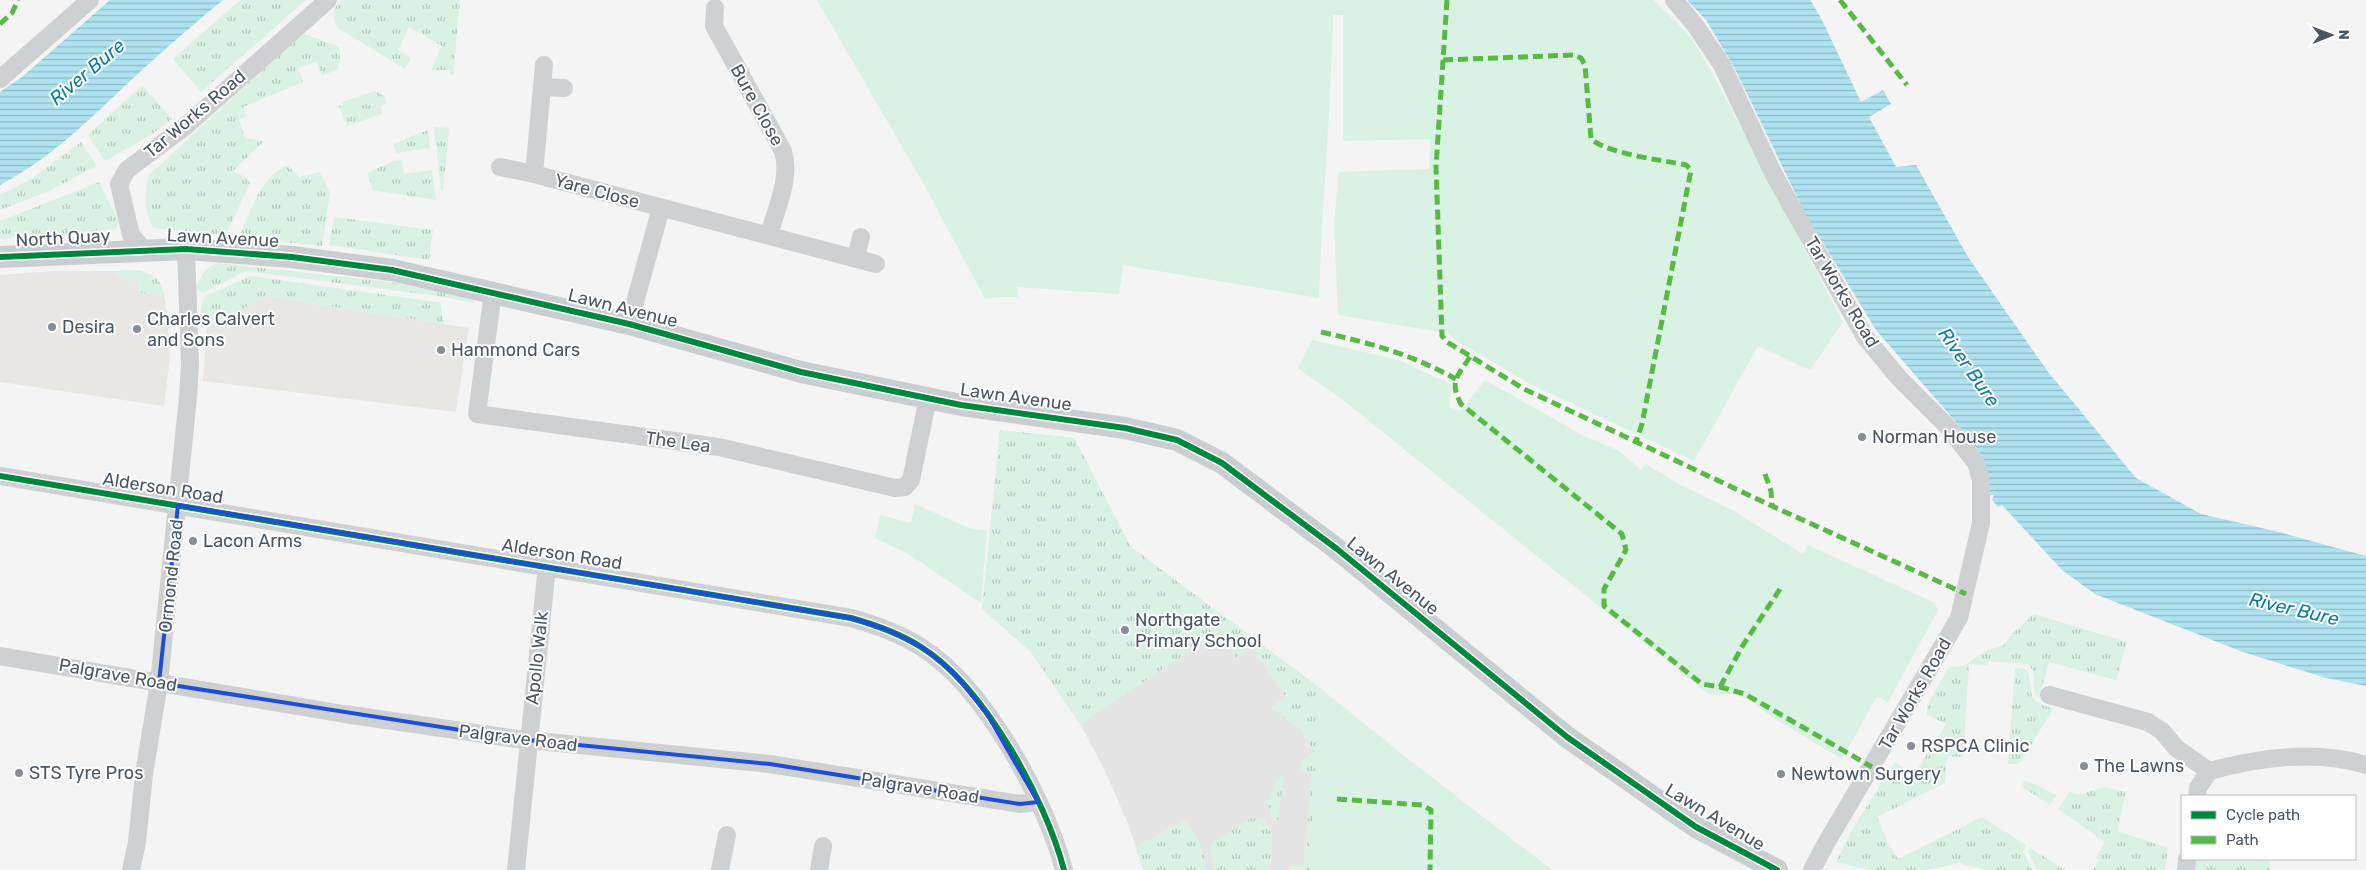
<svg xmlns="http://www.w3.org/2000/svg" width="2366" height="870" font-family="Rubik,sans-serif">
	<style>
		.commercial { fill: #e8e7e3 }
		.education { fill: #e6e5e6 }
		.grass { fill: url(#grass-tufts) }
		.green { fill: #d9f2e3 }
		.water { fill: url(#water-rules) }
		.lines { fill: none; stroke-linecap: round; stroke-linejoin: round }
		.minor { stroke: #ced0d2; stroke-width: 18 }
		.major { stroke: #caced1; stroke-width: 22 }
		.quiet { stroke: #58b947; stroke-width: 5; stroke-dasharray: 10 5; stroke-linecap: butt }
		.cycleway-casing { stroke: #fff; stroke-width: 9 }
		.cycleway { stroke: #00873e; stroke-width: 6 }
		.marked { fill: none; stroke: #1d4ed8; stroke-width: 4; stroke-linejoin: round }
		.poi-dot { fill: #868d94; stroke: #fff; stroke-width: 2 }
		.labels { text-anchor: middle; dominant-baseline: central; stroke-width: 4; stroke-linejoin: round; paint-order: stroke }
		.street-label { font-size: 18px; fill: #4a5661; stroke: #fff }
		.poi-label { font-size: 18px; fill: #4a5661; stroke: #fff; text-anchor: start }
		.water-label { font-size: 19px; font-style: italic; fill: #0c7c9b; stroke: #fff }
	</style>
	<defs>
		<pattern id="grass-tufts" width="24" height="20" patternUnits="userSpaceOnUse" patternTransform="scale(1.25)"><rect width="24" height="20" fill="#d9f2e3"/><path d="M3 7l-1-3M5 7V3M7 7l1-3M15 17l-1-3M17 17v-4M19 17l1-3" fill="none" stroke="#b2c7bb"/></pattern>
		<pattern id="water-rules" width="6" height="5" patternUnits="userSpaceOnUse" patternTransform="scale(1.25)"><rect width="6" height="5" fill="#aee2f0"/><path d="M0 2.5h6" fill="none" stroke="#90bac6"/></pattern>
	</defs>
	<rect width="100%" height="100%" fill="#f4f4f4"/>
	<g class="commercial">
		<polygon points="52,271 116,271 116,274 121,278 138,281 140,293 164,295 168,317 170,358 164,406 0,382 0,275"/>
		<polygon points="266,296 469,328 456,412 203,381 207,328"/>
	</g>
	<polygon class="education" points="1000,430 1074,438 1131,547 1320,688 1309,870 1143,870 1129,826 1104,769 1082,727 1031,652 982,609"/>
	<g class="grass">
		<polygon points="240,0 306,0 201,92 173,59"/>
		<path d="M341,0H460L453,75H451L450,70H431L442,46L409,27L398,50L411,58L405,69L338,28C331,18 332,9 341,0Z"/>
		<path d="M305,34L339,47L340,60L338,69L322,76L316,62L298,68L303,82L243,107L246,116L239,120L245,138L264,141L233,171L245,177L250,183L226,235L153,228C144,210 145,195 148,176L299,36Z"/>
		<polygon points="142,85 172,119 151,135 105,161 88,135"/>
		<polygon points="375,91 384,96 387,103 380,106 382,114 347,126 339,106 343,105 342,102"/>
		<polygon points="434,127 449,128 443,191 441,190"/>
		<polygon points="428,130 430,148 397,153 393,144"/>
		<polygon points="81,142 97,166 47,192 0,210 0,195 31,179"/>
		<polygon points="402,160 404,174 432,170 436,200 373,190 367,173 393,161"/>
		<path d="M285,166L289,167L299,177L320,172L330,193L322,246L239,237C251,210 259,181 285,166Z"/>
		<polygon points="99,182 119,222 116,229 0,239 0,221"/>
		<polygon points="334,217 433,230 429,260 329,245"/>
		<path d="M218,263L390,282L475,298L474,303L437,296L247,271L204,292L196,290C200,277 204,267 218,263Z"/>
		<path d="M124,270C143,270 161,273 164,295L141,293L138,281L121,278L115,274L116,271Z"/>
		<path d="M250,276L437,302H440L444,324L266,296L207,328L202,327C200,317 199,304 206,296Z"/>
		<polygon points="1000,430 1074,438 1131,547 1320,688 1309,870 1290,870 1290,865 1303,866 1312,773 1300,770 1303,760 1315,752 1300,729 1270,707 1286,697 1252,647 1235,658 1220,631 1088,719 1082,727 1031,652 982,609"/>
		<path d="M2034,614L2127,642L2116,680L2049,662L2039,698C2029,689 2040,673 2027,664L1988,661L1987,665L1969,664L1963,757L1947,756L1945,783L1877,817L1888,843L1898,859L1982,817L2026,845L2023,852L2032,870H1986L1960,863L1926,870H1870L1836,862L1853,828L1895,762L1914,775L1946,724L1927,715V705L1949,667L1964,666L1986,651L2004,645L2013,633Z"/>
		<polygon points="2015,668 2025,669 2028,671 2032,697 2038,703 2053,709 2022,760 2018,764 2008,764"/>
		<polygon points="1284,776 1278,821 1273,821 1268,804 1262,803 1272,797 1269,793 1276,788 1273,783"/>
		<polygon points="2025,780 2057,795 2050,805 2021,786"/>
		<polygon points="2105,787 2126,792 2117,831 2168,848 2165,870 2093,870 2099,861 2096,858 2105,842 2058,809 2070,791 2078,795"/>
		<polygon points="1251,818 1264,819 1273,839 1270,870 1213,870 1210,847 1214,842"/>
		<path d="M1186,820C1197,836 1205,850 1205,870H1143L1135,847Z"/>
		<polygon points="2030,848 2065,870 2037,870 2028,851"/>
		<polygon points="2188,859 2270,861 2270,870 2186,870"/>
	</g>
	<g class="green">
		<path d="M817,0H1654L1690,36L1709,67L1843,322L1810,370L1758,346L1694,461L1532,385L1455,340L1448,333L1338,315L1334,222L1339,172L1429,169L1430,139L1343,141V15H1333C1331,109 1322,203 1319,298L1123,265L1119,294L1017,287L1018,297H997L985,299L926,188Z"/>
		<polygon points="1312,340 1399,360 1452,385 1449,407 1461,411 1485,380 1584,436 1621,452 1641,470 1646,464 1679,484 1734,511 1803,554 1808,545 1935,603 1938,610 1888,702 1877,696 1842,759 1772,717 1749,699 1733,694 1716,695 1707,693 1343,400 1298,368"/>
		<polygon points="915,504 971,529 987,531 981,603 910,555 875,538 880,515 911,523"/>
		<polygon points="1320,688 1407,758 1552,870 1309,870"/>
	</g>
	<g class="water">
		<path d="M110,0H223C195,23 168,46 142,70C94,114 58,154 0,185V92L22,77Z"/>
		<polygon points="1687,0 1810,0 1821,18 1861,102 1883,90 1891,104 1869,117 1896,167 1916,165 1968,257 2048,372 2136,478 2201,514 2279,532 2366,556 2366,686 2326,678 2243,652 2095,594 2062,570 2002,505 1998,507 1992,500 1994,495 1990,495 1982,456 1955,421 1876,330 1806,215 1734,67 1706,20"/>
	</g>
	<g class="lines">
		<g class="minor">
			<polyline points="1674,0 1695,25 1722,65 1773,173 1865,337 1899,378 1947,426 1976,463 1981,480 1981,523 1959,618 1825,845 1812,870"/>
			<path d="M715,8L714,26L783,151C791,178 777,207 769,234"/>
			<polyline points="544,65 534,174 876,264"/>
			<polyline points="0,79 90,0"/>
			<polyline points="542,87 564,88"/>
			<polyline points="500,167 534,174"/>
			<polyline points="144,250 131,235 119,184 127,170 187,125 328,0"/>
			<polyline points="856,258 861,237"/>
			<polyline points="493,292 477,414 719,447 895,488 905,487 911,480 928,398"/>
			<polyline points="629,324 661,208"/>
			<path d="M0,476L851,618C876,625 899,633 921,647C984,686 1046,800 1064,870"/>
			<polyline points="0,656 344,714 518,739 770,764 1020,804 1038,802"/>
			<polyline points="2049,695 2148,722 2162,731 2176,748 2209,771"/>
			<path d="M2197,796L2198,788L2209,771C2259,758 2315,749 2366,765"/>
			<polyline points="131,870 137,842 144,774 159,683 188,397 190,365 186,249"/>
			<polyline points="516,870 547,566"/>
			<polyline points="720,870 727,835"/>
			<polyline points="819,870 823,846"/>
			<polyline points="2186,870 2187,859"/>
		</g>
		<polyline class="major" points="0,257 186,249 292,257 392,270 629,324 801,372 961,405 1125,428 1177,440 1222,463 1337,549 1567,737 1696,827 1777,870"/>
		<g class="quiet">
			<polyline points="1447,0 1436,167 1442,336 1447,342 1524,389 1772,506 1966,594"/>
			<polyline points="1840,0 1907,85"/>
			<polyline points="0,24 12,13 18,0"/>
			<path d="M1443,60L1574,55L1581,58L1585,65L1591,139C1608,154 1662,160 1686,165L1691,170L1642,424L1636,442"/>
			<path d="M1321,332C1373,344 1408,353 1456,379"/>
			<path d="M1470,357C1457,377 1449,381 1461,404L1622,534L1626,550L1604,589V606L1702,684L1720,687L1745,694L1872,767"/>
			<polyline points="1765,474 1771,491 1772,506"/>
			<polyline points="1720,687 1743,645 1782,586"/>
			<polyline points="1337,799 1422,805 1431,810 1430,870"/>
		</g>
		<g class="cycleway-casing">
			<g id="cycleway">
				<polyline points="0,257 186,249 292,257 392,270 629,324 801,372 961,405 1125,428 1177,440 1222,463 1337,549 1567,737 1696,827 1777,870"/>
				<path d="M0,476L851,618C876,625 899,633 921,647C984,686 1046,800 1064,870"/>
			</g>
		</g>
		<use href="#cycleway" class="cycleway"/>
	</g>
	<path class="marked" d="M178,505L851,618L886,629L922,647L954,673L987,714L1038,802L1020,804L770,764L518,739L159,683Z"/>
	<g class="poi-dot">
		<circle cx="52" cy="327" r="5"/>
		<circle cx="137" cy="329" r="5"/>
		<circle cx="441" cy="350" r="5"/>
		<circle cx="1862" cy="437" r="5"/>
		<circle cx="193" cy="541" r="5"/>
		<circle cx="1125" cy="630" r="5"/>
		<circle cx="1911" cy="746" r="5"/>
		<circle cx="2084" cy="766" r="5"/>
		<circle cx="19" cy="773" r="5"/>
		<circle cx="1781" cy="774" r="5"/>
	</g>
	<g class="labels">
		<g class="street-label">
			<text transform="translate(757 105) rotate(61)">Bure Close</text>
			<text transform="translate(195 114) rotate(-40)">Tar Works Road</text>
			<text transform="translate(597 191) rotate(15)">Yare Close</text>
			<text transform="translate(63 238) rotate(-3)">North Quay</text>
			<text transform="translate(223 238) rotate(3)">Lawn Avenue</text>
			<text transform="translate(1842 292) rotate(59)">Tar Works Road</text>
			<text transform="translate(623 308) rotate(14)">Lawn Avenue</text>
			<text transform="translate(1016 397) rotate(8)">Lawn Avenue</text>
			<text transform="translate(678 442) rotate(8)">The Lea</text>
			<text transform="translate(163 488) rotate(9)">Alderson Road</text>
			<text transform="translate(562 554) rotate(9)">Alderson Road</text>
			<text transform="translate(171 576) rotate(-84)">Ormond Road</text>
			<text transform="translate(1393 576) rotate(39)">Lawn Avenue</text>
			<text transform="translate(537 658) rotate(-84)">Apollo Walk</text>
			<text transform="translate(118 675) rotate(10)">Palgrave Road</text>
			<text transform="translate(1915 694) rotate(-60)">Tar Works Road</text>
			<text transform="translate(518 738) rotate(7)">Palgrave Road</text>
			<text transform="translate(920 788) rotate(9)">Palgrave Road</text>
			<text transform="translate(1715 817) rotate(31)">Lawn Avenue</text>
		</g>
		<g class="poi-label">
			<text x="147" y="319">Charles Calvert<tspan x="147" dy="21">and Sons</tspan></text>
			<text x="62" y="327">Desira</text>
			<text x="451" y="350">Hammond Cars</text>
			<text x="1872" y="437">Norman House</text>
			<text x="203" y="541">Lacon Arms</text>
			<text x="1135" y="620">Northgate<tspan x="1135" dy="21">Primary School</tspan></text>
			<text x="1921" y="746">RSPCA Clinic</text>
			<text x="2094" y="766">The Lawns</text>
			<text x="29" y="773">STS Tyre Pros</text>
			<text x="1791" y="774">Newtown Surgery</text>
		</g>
		<g class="water-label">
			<text transform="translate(87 72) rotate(-40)">River Bure</text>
			<text transform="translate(1969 367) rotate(55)">River Bure</text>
			<text transform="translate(2294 609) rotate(13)">River Bure</text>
		</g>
	</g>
	<rect x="2181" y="795" width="175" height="65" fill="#ffffff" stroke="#b7bbc0"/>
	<rect x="2191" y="811" width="25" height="8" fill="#00873e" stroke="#b7bbc0"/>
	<text x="2226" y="820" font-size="15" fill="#4a5661">Cycle path</text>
	<rect x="2191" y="836" width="25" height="8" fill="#58b947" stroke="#b7bbc0"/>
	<text x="2226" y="845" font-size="15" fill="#4a5661">Path</text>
	<g transform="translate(2331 35) rotate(89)" stroke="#ffffff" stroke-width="4" paint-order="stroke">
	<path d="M0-4L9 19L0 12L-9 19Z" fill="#4a5661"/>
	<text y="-8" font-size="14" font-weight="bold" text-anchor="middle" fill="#4a5661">N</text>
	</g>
</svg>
